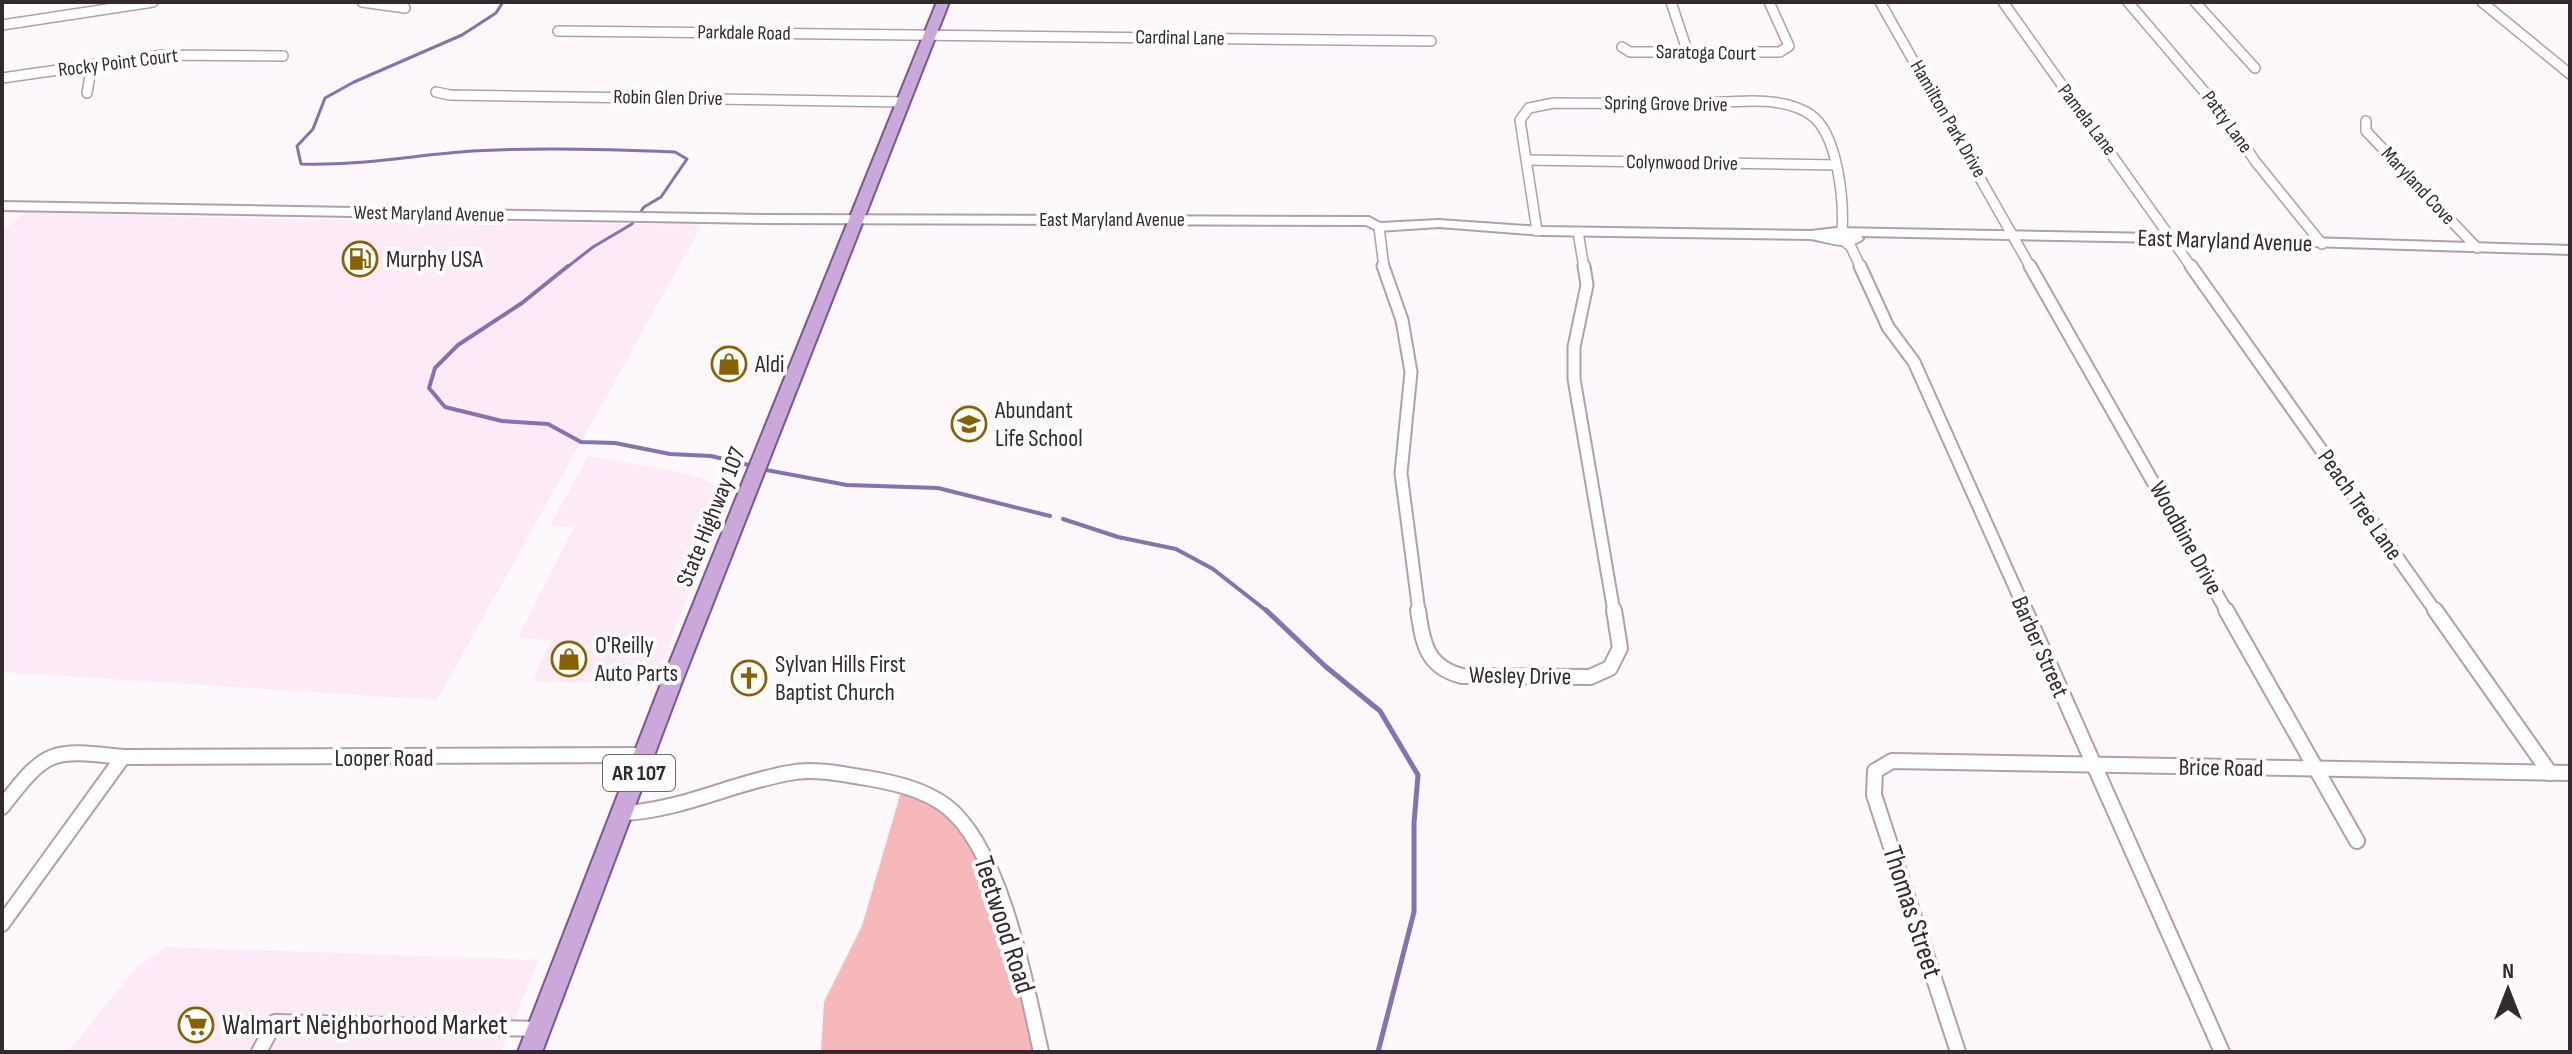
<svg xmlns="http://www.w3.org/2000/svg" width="2572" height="1054" font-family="'Sofia Sans Condensed',sans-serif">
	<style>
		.built { fill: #fceaf7 }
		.green { fill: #f6b8b9 }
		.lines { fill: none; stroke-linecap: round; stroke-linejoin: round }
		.stream-far2 { stroke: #8373b1; stroke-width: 3 }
		.stream-far1 { stroke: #8373b1; stroke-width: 4 }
		.stream { stroke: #8373b1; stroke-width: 5 }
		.street-far2-casing { stroke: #b49eae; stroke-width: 12 }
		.street-far1-casing { stroke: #b49eae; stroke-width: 15 }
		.street-casing { stroke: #b49eae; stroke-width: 18 }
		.secondary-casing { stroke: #b49eae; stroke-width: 4 }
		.primary-casing { stroke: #7e568f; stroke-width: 4 }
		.street-far2 { stroke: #fff; stroke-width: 9 }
		.street-far1 { stroke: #fff; stroke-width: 11 }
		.street { stroke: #fff; stroke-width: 14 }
		.secondary { fill: #fff; fill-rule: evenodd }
		.primary { fill: #caa8da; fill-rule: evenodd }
		.labels { text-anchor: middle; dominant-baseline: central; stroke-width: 8; stroke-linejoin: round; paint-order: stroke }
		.far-street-label { font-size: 20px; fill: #332a30; stroke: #fff }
		.shield { fill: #fff; stroke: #706a6e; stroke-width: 2 }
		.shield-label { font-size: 22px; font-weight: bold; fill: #332a30 }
		.street-label { font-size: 24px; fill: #332a30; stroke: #fff }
		.poi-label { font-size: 24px; fill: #332a30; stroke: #fff; text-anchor: start }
		.near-street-label { font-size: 28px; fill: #332a30; stroke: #fff }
		.near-poi-label { font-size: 28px; fill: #332a30; stroke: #fff; text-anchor: start }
	</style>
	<rect width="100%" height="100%" fill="#fcf8fb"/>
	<g class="built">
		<polygon points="25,212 267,219 702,225 437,700 2,672 2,232"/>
		<polygon points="588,456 685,473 710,482 725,499 654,684 533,681 551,640 518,638 574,527 550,526"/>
		<polygon points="166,947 538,960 501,1052 68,1052 138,966"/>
	</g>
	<polygon class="green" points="903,785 943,804 990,870 1041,1052 821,1052 824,1002 862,926"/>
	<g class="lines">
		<path class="stream-far2" d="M503,2L496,13L462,35L354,82L325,98L313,129L297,146L301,164C359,166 415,155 472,151C540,147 607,149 675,152L687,159L661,197L644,207L632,224L593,247L566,268"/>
		<g class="stream-far1">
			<polyline points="568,266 522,303 458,345 435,368 429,388 445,407 502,421 548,424 581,442 615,443 670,454 711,456 753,466"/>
			<polyline points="761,469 847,485 938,488 1050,516"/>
			<polyline points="1063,519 1118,537 1176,549 1213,569 1268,612"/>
		</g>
		<polyline class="stream" points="1266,610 1325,666 1380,711 1418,775 1414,823 1414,912 1378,1052"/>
		<g class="street-far2-casing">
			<g id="street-far2">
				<polyline points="362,2 405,8"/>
				<polyline points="1671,2 1688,53"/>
				<polyline points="1880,2 2031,268"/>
				<polyline points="2003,2 2192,268"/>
				<polyline points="2128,2 2225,116 2255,161 2322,244"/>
				<polyline points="2195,2 2255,68"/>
				<polyline points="2482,2 2570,74"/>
				<polyline points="2,25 153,2"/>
				<polyline points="558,31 1431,41"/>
				<polyline points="1622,47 1630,52 1780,52 1789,46 1769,2"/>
				<polyline points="2,78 163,55 283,56"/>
				<polyline points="436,92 450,95 902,102"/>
				<polyline points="87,93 92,64"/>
				<polyline points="2366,121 2366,131 2477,248"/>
				<polyline points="1527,160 1836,165"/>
				<polyline points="1379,227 1384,268"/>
				<path d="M1537,231L1520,120L1529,108L1554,103C1597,103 1640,104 1684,104C1722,104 1778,92 1811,115C1838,134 1844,201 1842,231"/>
				<polyline points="1578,232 1584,268"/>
				<polyline points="1844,241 1851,247 1861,268"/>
			</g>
		</g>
		<g class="street-far1-casing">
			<g id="street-far1">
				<polyline points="1383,266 1402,320 1411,372 1401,473 1419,612"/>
				<polyline points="1584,266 1587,285 1574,347 1574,379 1614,612"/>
				<polyline points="1860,266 1888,327 1914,362 2026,612"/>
				<polyline points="2030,266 2227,612"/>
				<polyline points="2191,266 2436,612"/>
			</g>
		</g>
		<g class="street-casing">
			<g id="street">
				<path d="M1418,610C1423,643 1426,667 1462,676L1590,677L1610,668L1620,648L1614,610"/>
				<polyline points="2025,610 2222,1052"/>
				<polyline points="2226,610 2357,841"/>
				<polyline points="2435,610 2550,773"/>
				<polyline points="123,757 646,755"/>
				<path d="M2,807C47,749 50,749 123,757L2,924"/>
				<path d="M624,813C682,810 732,783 789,773C815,768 841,774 867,778C895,783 923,789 946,806C1002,849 1026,985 1041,1052"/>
				<polyline points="259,1052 275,1022 539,1029"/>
				<polyline points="1958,1052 1874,795 1875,771 1892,761 2570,773"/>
			</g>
		</g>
		<g class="secondary-casing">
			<path id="secondary" d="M2,202L764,215L1369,217L1380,223L1439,220L1542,227L1811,231L1836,228L2213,235L2570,246V254L2213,243L1861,236L1863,239C1849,251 1828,242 1811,239L1542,235L1439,227L1378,231L1366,225L764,223L2,210Z"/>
		</g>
		<g class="primary-casing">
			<polygon id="primary" points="937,2 949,2 681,684 542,1052 518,1052 661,684"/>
		</g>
		<use href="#street-far2" class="street-far2"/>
		<use href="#street-far1" class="street-far1"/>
		<use href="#street" class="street"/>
		<use href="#secondary" class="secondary"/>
		<use href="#primary" class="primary"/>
	</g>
	<defs>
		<g id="fuel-ring" transform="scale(1.8)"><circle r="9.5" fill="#fff" stroke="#886200" stroke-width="1.5"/><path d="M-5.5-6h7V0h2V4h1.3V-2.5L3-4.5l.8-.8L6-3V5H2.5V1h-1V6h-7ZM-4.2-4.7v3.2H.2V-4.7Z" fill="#886200"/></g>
		<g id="shop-ring" transform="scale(1.8)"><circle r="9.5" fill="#fff" stroke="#886200" stroke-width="1.5"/><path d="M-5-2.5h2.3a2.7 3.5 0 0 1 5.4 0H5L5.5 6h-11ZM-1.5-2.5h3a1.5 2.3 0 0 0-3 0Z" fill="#886200"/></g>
		<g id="school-ring" transform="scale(1.8)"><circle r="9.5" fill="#fff" stroke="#886200" stroke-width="1.5"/><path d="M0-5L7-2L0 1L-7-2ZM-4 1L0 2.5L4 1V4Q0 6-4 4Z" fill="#886200"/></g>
		<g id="church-ring" transform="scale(1.8)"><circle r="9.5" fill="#fff" stroke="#886200" stroke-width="1.5"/><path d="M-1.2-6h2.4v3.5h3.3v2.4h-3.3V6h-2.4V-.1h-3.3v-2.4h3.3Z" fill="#886200"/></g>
		<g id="supermarket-ring" transform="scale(1.8)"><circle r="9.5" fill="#fff" stroke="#886200" stroke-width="1.5"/><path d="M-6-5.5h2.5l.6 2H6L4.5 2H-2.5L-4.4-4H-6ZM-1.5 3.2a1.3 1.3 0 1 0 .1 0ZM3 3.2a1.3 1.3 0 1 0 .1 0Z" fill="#886200"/></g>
	</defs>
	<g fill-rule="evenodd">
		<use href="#fuel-ring" x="360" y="259"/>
		<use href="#shop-ring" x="729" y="364"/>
		<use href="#school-ring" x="969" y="424"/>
		<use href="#shop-ring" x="569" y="659"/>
		<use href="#church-ring" x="749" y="678"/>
		<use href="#supermarket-ring" x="196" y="1025"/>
	</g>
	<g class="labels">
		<g class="far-street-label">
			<text transform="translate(744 33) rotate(1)">Parkdale Road</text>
			<text transform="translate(1180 38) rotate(1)">Cardinal Lane</text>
			<text transform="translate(1706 53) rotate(1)">Saratoga Court</text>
			<text transform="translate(118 63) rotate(-7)">Rocky Point Court</text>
			<text transform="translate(668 98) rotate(1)">Robin Glen Drive</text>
			<text transform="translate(1666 104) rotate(1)">Spring Grove Drive</text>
			<text transform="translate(1948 119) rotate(60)">Hamilton Park Drive</text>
			<text transform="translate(2087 120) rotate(53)">Pamela Lane</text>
			<text transform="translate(2227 122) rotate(54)">Patty Lane</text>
			<text transform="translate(1682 163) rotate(1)">Colynwood Drive</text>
			<text transform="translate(2418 186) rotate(47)">Maryland Cove</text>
			<text transform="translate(429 214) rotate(1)">West Maryland Avenue</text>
			<text x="1112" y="220">East Maryland Avenue</text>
		</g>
		<rect class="shield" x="603" y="755" width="72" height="36" rx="6"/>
		<g class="shield-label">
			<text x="639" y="773">AR 107</text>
		</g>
		<g class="street-label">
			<text transform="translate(2225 241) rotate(2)">East Maryland Avenue</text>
			<text transform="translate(2360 505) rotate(55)">Peach Tree Lane</text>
			<text transform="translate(711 517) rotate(-68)">State Highway 107</text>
			<text transform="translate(2186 538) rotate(61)">Woodbine Drive</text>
			<text transform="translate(2040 647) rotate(66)">Barber Street</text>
			<text transform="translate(1520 676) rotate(1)">Wesley Drive</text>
			<text x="384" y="758">Looper Road</text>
			<text transform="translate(2221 768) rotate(1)">Brice Road</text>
		</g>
		<g class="poi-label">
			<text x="386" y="259">Murphy USA</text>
			<text x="755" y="364">Aldi</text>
			<text x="995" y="410">Abundant<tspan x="995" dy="28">Life School</tspan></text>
			<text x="595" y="645">O'Reilly<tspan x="595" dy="28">Auto Parts</tspan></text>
			<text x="775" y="664">Sylvan Hills First<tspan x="775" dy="28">Baptist Church</tspan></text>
		</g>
		<g class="near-street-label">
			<text transform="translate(1912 912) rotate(72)">Thomas Street</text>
			<text transform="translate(1004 925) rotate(72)">Teetwood Road</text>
		</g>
		<g class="near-poi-label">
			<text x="222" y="1025">Walmart Neighborhood Market</text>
		</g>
	</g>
	<rect width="2572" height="1054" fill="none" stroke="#332a30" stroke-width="8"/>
	<g transform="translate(2508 990)" stroke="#ffffff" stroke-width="6" paint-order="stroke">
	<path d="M0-6L14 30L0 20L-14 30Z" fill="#332a30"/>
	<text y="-12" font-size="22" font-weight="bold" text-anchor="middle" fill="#332a30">N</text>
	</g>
</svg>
